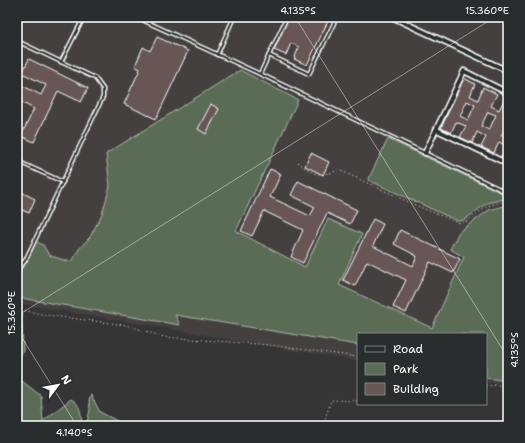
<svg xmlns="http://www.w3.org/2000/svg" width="525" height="443" font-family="'Shantell Sans',sans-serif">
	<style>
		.built { fill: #453f40 }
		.green { fill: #5a6c56; stroke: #acb6aa }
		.building { fill: #685656; stroke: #fff; fill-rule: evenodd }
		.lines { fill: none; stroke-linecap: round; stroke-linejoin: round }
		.service-casing { stroke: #fff; stroke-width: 5 }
		.minor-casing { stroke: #fff; stroke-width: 7 }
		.path { stroke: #fff; stroke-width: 1; stroke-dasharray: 1 3; stroke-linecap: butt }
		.service { stroke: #2a2d2e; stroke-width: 2 }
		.minor { stroke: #2a2d2e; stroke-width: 4 }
		.ticks { fill: none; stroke: #fff; stroke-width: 1; stroke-opacity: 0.45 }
		.neatline { fill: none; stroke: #fff; stroke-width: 1.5 }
		.ticks-label { font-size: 10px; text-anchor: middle; fill: #fff }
	</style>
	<rect width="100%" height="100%" fill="#363536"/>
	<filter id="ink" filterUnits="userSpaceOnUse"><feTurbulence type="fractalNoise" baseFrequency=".025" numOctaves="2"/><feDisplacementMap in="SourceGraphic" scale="8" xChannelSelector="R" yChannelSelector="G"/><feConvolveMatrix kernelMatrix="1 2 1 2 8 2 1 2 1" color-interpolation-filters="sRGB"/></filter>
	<g filter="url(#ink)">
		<polygon class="built" points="17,17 508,17 508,385 486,382 486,334 358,334 358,361 17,303"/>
		<g class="green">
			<polygon points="240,70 298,100 236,231 305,267 328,219 362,234 339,285 432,328 464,257 450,249 459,232 489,210 508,205 508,381 486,378 486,334 358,334 358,345 175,315 180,325 21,298 18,271 25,261 35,241 43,245 49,255 66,261 73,260 79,249 90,237 102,214 110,186 106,154"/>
			<polygon points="388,139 508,196 508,198 487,203 464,220 458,221 368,180"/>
			<polygon points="17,313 23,314 22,320 23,351 17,365"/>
			<path d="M17,377L41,396L43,421L71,399C80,403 83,417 81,426H17Z"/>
			<polygon points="91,395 100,412 127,426 86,426 90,410 89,400"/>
		</g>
		<g class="building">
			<polygon points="289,17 305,17 313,21 314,17 330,17 307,65 294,59 299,47 291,43 286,55 274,50"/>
			<polygon points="157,37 188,51 156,119 124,104 140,69 135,66 143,47 150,51"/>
			<polygon points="29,59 88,88 81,102 58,91 34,142 21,136 34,109 17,100 17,83 41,95 46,85 22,73"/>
			<path d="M464,78L475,84L470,96L478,100L483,87L497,94L491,106L499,110L506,96H508V122L501,136L508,139V160L501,157L506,146L499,142L494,153L481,147L486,137L477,132L472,143L460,137L466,126L456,122L451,133L441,128ZM467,101L475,105L468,120L460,116ZM488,112L496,115L489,130L481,126Z"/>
			<polygon points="211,104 219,109 206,134 198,129"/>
			<polygon points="311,153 329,162 323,175 305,166"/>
			<polygon points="270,169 281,174 270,197 310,216 315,207 291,195 298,181 357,210 350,224 327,213 303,263 291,257 303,230 264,211 252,236 241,231"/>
			<polygon points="17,190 35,199 29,213 17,208"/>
			<polygon points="373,219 383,224 373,246 413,266 417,256 394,244 400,230 460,259 453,273 430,262 406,313 393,307 406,280 367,261 355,286 343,280"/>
		</g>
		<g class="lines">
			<g class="service-casing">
				<g id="service">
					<polyline points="136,17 260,74 508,193"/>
					<polyline points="17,41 95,78 103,89 103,97 25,261 17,270"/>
					<polyline points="217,55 234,17"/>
					<polyline points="269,55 309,74 337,17"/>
					<polyline points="61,62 84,17"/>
					<polyline points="260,74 287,17"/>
					<polyline points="17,161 63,182"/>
				</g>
			</g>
			<g class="minor-casing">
				<g id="minor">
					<polyline points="392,17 508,71"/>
					<polyline points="437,130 508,164"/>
					<polyline points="425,153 464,71 508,93"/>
				</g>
			</g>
			<g class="path">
				<path d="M298,162C314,176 320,177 339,170L422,208L459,223L466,222L487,206L508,200"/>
				<polyline points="17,309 46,315 126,325 164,337 270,345 358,357"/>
				<polyline points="486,386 498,385 508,388"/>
				<polyline points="323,426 331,400 358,401"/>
			</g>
			<use href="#service" class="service"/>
			<use href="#minor" class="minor"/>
		</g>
	</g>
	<path class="ticks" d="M295,17L508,358M17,316L495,17M17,330L77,426"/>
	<rect width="525" height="443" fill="none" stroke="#2a2d2e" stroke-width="44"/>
	<rect x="357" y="333" width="130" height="72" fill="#2a2d2e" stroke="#7f8182"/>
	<rect x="365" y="346" width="20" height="6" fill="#2a2d2e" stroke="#7f8182"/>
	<text x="393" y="353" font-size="12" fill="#ffffff">Road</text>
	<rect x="365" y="363" width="20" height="12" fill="#5a6c56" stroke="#7f8182"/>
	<text x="393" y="373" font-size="12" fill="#ffffff">Park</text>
	<rect x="365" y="383" width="20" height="12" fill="#685656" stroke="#7f8182"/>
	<text x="393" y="393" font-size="12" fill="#ffffff">Building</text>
	<g transform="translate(58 385) rotate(58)" stroke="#2a2d2e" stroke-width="3" paint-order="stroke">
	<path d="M0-3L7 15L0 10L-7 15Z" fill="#ffffff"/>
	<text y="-6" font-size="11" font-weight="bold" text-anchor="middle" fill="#ffffff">N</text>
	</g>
	<rect x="22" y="22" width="481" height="399" class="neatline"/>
	<g class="ticks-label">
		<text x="298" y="14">4.135°S</text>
		<text x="487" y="14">15.360°E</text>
		<text transform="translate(11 313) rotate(-90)" y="4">15.360°E</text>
		<text transform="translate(514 350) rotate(-90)" y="4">4.135°S</text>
		<text x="74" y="436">4.140°S</text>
	</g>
</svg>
